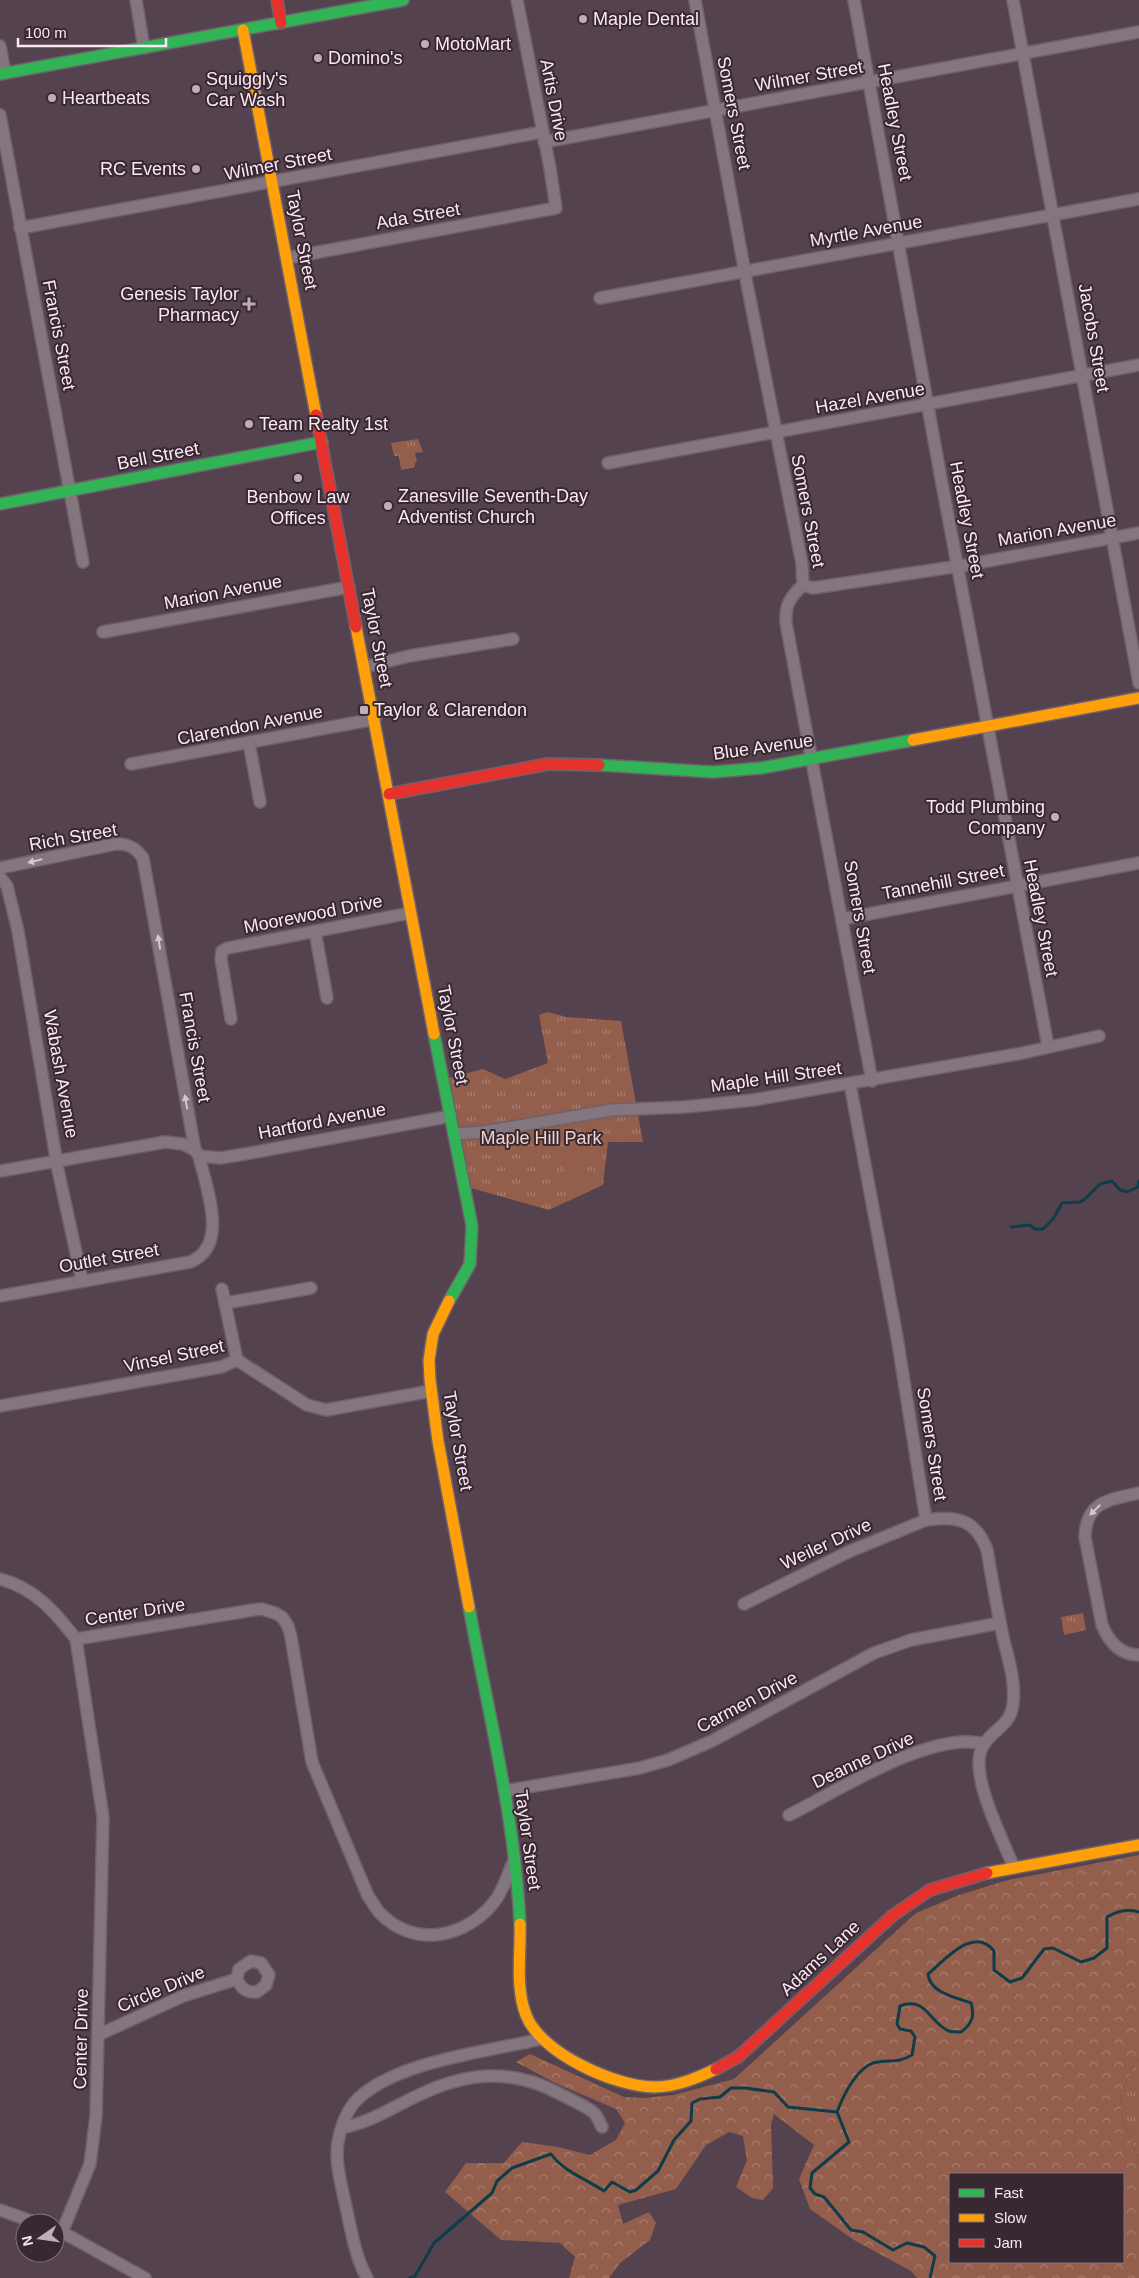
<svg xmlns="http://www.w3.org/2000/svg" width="1139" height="2278" font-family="Arial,sans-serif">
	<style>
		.grass { fill: url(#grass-tufts) }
		.forest { fill: url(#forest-crowns); fill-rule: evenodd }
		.garden { fill: #945e4c }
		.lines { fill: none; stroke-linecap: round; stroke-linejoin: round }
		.stream { stroke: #0e3d49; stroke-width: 3 }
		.street-casing { stroke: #6f606a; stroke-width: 14 }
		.fast-casing { stroke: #6f606a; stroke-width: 14 }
		.slow-casing { stroke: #6f606a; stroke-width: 14 }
		.jam-casing { stroke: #6f606a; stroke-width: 14 }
		.street { stroke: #83767e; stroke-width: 11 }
		.fast { stroke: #30b455; stroke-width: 11 }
		.slow { stroke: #ff9f0a; stroke-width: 11 }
		.jam { stroke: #e5322d; stroke-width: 11 }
		.oneway { fill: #d8c5d1 }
		.poi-dot { fill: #c1adba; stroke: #372831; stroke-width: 2 }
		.labels { text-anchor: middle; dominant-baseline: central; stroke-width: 4; stroke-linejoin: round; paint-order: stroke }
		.poi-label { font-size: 18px; fill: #fce7f4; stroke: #372831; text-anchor: start }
		.street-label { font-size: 18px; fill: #fce7f4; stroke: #372831 }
		.park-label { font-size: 18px; fill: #f0d4cb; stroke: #372831 }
	</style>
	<defs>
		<pattern id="grass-tufts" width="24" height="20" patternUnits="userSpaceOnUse" patternTransform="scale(1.25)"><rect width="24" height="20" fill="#945e4c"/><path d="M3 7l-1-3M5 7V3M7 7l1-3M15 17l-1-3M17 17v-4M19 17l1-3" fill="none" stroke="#a97d6f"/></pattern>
		<pattern id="forest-crowns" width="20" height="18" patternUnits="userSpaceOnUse" patternTransform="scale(1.25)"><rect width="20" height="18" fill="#945e4c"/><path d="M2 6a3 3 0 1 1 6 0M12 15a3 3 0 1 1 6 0" fill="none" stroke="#a97d6f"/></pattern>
	</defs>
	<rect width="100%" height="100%" fill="#54424e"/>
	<g class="grass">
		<polygon points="418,439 423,452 415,453 417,462 415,463 415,467 401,470 399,456 394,456 391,443"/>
		<polygon points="547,1012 567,1017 621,1021 643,1142 608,1142 603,1185 549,1210 471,1188 449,1078 483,1069 505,1079 548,1063 539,1015"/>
		<polygon points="1083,1613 1086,1630 1064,1635 1061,1617"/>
		<polygon points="1139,2060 1139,2161 1123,2121 1120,2094 1135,2063"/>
	</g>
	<path class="forest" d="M1139,1855V2060L1135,2063L1120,2094L1123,2121L1139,2161V2278H917L911,2271L854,2240L810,2209L799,2179L814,2145L774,2114L771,2125L773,2188L763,2200L752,2198L736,2187L747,2160L743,2136L729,2132L706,2145L676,2189L618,2205L623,2224L649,2212L656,2223L650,2240L620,2263L609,2278H569L575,2257L560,2243L501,2240L445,2192L466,2163H504L522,2142L558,2147L590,2155L616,2140L625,2123L616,2109L555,2083L516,2062L530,2054L624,2097L645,2098L673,2095L734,2079L916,1913L959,1895L1008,1880ZM950,2174H1123V2262H950Z"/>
	<g class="garden">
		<polygon points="584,1149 584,1158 564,1159 564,1150"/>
		<polygon points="584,1162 585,1171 565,1172 564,1163"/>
		<polygon points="585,1175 586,1184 566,1186 565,1177"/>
	</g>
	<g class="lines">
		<g class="stream">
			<polyline points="1011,1227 1030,1225 1035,1229 1043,1229 1053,1219 1062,1203 1080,1202 1085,1199 1100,1184 1112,1181 1120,1190 1127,1192 1138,1187 1139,1181"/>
			<path d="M410,2278L415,2276L434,2243L492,2193L497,2181L512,2168L551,2154C563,2171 586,2179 604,2191L612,2182L630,2192L636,2190L658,2171L674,2140L691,2121L692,2103L700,2099L720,2097L731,2088H745L774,2092L788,2107L837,2112"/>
			<path d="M930,2278L935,2256L924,2247L907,2243L893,2250L863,2232L851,2230L824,2197L815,2194L810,2188L812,2173L849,2142L837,2112C843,2096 858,2064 878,2062C892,2060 898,2063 912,2055L915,2037L911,2031L900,2029L897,2024L900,2006C927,1996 929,2023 949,2031C952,2032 957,2032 961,2032C972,2024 975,2016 971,2003C955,1997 930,1993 928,1974C945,1960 974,1925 994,1951V1970L1010,1982L1022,1978L1044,1949L1053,1948L1081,1962L1094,1958L1107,1948V1917C1117,1911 1128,1908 1139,1912"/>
		</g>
		<g class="street-casing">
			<g id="street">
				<polyline points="136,0 144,48"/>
				<path d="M695,0L747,284L802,564L803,585C790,597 785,605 786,623L872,1081"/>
				<polyline points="854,0 942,484 1048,1046"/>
				<polyline points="1013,0 1139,683"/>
				<polyline points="0,46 5,73"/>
				<polyline points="0,115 83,562"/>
				<polyline points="544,142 1139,32"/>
				<polyline points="20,228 542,132"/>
				<polyline points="287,258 556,208 550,168 517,0"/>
				<polyline points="600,298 1139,199"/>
				<polyline points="608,463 1139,365"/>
				<polyline points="803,585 813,588 966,565 1139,533"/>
				<polyline points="103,632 349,587"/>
				<polyline points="365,667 409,656 513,639"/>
				<polyline points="249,743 260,802"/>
				<polyline points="131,764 375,719"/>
				<path d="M0,868L115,844C128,843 136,848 143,858L195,1150L199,1156C206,1188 230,1246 190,1262L0,1296"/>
				<polyline points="0,877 7,886 18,931 58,1170 82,1280"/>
				<polyline points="842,919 1139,863"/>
				<polyline points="315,931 327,998"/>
				<polyline points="231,1019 221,959 222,951 228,948 410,913"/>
				<path d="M850,1084L897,1337L926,1520C957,1515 976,1520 987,1550C992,1579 997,1608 1003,1637C1008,1658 1016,1682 1013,1704C1011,1726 992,1729 983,1746C967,1772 1003,1839 1014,1868"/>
				<polyline points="455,1134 483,1132 612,1110 685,1107 753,1100 1018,1054 1099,1036"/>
				<polyline points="199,1156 220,1158 245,1154 451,1116"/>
				<polyline points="0,1171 165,1142 183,1144 195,1150"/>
				<polyline points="222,1289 237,1360"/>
				<polyline points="226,1303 311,1288"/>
				<polyline points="0,1406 221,1367 237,1360 307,1405 326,1410 431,1391"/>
				<path d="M1139,1493C1109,1500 1086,1501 1085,1537L1102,1625C1109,1642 1120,1655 1139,1655"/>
				<path d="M0,1579C35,1588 55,1612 76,1639"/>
				<polyline points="744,1604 848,1552 926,1520"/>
				<polyline points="504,1791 640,1768 668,1760 712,1741 874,1653 911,1640 1000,1623"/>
				<path d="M789,1815C837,1791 907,1746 961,1742C968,1741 976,1743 984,1743"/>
				<path d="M98,2035L183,1996L237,1979C241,1989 247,1993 257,1992L266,1985L269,1975L261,1963L251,1961L239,1969L237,1979"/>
				<path d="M342,2128C371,2122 393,2107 419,2095C467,2072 511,2068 558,2093C567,2098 589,2107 595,2114C598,2118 600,2123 602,2127"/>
				<polyline points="0,2210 37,2223"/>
				<path d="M55,2230L62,2232L90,2164L96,2116L103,1817L76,1639L253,1610L262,1609L275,1613L282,1617L288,1626L291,1637L312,1762L368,1896C372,1901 375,1907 379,1912C414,1950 469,1938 497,1898C504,1887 509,1872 514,1860"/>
				<polyline points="62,2232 145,2278"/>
				<path d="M367,2278C354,2255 350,2223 344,2198C340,2179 335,2161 338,2142C340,2129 346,2113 354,2103C389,2062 490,2051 541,2039"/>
			</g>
		</g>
		<g class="fast-casing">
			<g id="fast">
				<polyline points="0,74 403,0"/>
				<polyline points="0,504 322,442"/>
				<polyline points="599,765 713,772 761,768 913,740"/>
				<polyline points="434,1034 472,1226 470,1264 449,1301"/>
				<path d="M469,1607C488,1712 515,1817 520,1924"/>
			</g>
		</g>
		<g class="slow-casing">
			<g id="slow">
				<polyline points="243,30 316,415"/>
				<polyline points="356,627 434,1034"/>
				<polyline points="913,740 1139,698"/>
				<polyline points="449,1301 433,1334 429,1360 430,1380 438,1441 469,1607"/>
				<polyline points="987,1873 1139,1845"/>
				<path d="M520,1924C521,1953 515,1987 526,2015C540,2053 616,2087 654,2087C676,2087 697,2078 716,2069"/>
			</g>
		</g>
		<g class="jam-casing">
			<g id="jam">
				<polyline points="277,0 281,23"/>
				<polyline points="316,415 356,627"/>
				<polyline points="389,794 548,764 599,765"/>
				<polyline points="716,2069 738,2057 892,1916 930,1890 987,1873"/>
			</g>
		</g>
		<use href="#street" class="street"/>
		<use href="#fast" class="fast"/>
		<use href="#slow" class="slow"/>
		<use href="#jam" class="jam"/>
	</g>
	<defs><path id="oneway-solid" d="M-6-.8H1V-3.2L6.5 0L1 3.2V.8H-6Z" transform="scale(1.25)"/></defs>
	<g class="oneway">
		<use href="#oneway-solid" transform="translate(35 861) rotate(167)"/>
		<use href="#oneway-solid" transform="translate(159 942) rotate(-99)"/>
		<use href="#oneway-solid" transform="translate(186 1102) rotate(-100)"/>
		<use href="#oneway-solid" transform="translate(1095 1510) rotate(135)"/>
	</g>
	<g class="poi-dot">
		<circle cx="583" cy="19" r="5"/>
		<circle cx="425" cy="44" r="5"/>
		<circle cx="318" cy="58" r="5"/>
		<circle cx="196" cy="89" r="5"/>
		<circle cx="52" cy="98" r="5"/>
		<circle cx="196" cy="169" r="5"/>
		<path d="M246.5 296.5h5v5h5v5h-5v5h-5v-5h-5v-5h5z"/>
		<circle cx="249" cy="424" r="5"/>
		<circle cx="298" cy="478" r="5"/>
		<circle cx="388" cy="506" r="5"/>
		<rect x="359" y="705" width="10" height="10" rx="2.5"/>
		<circle cx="1055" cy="817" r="5"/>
	</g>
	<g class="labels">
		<g class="poi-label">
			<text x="593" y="19">Maple Dental</text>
			<text x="435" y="44">MotoMart</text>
			<text x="328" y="58">Domino's</text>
			<text x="206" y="79">Squiggly's<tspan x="206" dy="21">Car Wash</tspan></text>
			<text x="62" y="98">Heartbeats</text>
			<text x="186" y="169" text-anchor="end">RC Events</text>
			<text x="239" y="294" text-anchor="end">Genesis Taylor<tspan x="239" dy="21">Pharmacy</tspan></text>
			<text x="259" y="424">Team Realty 1st</text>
			<text x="398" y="496">Zanesville Seventh-Day<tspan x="398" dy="21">Adventist Church</tspan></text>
			<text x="298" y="497" text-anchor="middle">Benbow Law<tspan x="298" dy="21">Offices</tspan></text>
			<text x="374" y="710">Taylor &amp; Clarendon</text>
			<text x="1045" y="807" text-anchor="end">Todd Plumbing<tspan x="1045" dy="21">Company</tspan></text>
		</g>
		<g class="street-label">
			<text transform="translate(809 76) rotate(-10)">Wilmer Street</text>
			<text transform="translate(554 100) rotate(79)">Artis Drive</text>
			<text transform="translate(734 113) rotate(79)">Somers Street</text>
			<text transform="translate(895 122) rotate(79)">Headley Street</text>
			<text transform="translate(278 164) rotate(-11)">Wilmer Street</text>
			<text transform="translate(418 216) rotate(-10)">Ada Street</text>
			<text transform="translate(866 231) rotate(-10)">Myrtle Avenue</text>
			<text transform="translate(302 240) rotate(79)">Taylor Street</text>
			<text transform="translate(59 335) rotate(79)">Francis Street</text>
			<text transform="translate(1094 338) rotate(80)">Jacobs Street</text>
			<text transform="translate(870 398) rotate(-10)">Hazel Avenue</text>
			<text transform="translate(158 456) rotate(-11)">Bell Street</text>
			<text transform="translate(808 511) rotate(79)">Somers Street</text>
			<text transform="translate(967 520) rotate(79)">Headley Street</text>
			<text transform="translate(1057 530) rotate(-10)">Marion Avenue</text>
			<text transform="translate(223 592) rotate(-11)">Marion Avenue</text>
			<text transform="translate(377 638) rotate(79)">Taylor Street</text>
			<text transform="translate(250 725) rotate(-11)">Clarendon Avenue</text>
			<text transform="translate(763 747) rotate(-8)">Blue Avenue</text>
			<text transform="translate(73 837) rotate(-10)">Rich Street</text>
			<text transform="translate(943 882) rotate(-11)">Tannehill Street</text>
			<text transform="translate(313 914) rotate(-11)">Moorewood Drive</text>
			<text transform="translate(860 917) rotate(80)">Somers Street</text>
			<text transform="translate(1041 918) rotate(79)">Headley Street</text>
			<text transform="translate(453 1035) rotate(79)">Taylor Street</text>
			<text transform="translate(195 1047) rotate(80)">Francis Street</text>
			<text transform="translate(61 1074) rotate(80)">Wabash Avenue</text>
			<text transform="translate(776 1077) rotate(-8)">Maple Hill Street</text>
			<text transform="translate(322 1121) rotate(-11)">Hartford Avenue</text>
			<text transform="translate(109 1258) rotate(-10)">Outlet Street</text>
			<text transform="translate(174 1356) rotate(-12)">Vinsel Street</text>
			<text transform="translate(458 1441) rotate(80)">Taylor Street</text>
			<text transform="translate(932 1444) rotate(81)">Somers Street</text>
			<text transform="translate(826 1544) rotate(-25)">Weiler Drive</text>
			<text transform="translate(135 1612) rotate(-9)">Center Drive</text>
			<text transform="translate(747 1702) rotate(-28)">Carmen Drive</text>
			<text transform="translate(863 1760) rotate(-25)">Deanne Drive</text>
			<text transform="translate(528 1840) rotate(82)">Taylor Street</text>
			<text transform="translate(820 1958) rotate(-43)">Adams Lane</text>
			<text transform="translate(161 1989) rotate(-23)">Circle Drive</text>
			<text transform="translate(81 2039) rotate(-89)">Center Drive</text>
		</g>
		<g class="park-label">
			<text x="541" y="1138">Maple Hill Park</text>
		</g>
	</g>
	<rect x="949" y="2173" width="175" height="90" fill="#372831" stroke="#86747f"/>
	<rect x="959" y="2189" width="25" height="8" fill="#30b455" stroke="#86747f"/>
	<text x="994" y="2198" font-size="15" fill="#fce7f4">Fast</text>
	<rect x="959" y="2214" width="25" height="8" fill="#ff9f0a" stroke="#86747f"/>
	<text x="994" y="2223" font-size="15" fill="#fce7f4">Slow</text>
	<rect x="959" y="2239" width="25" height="8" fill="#e5322d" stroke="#86747f"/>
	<text x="994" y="2248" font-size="15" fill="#fce7f4">Jam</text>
	<g transform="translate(40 2238) rotate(257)"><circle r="24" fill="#372831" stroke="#86747f"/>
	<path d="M0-4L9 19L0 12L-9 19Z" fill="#c1adba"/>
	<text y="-8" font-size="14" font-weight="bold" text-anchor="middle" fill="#fce7f4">N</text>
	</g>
	<path d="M18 38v8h148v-8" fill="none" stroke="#fce7f4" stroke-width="2.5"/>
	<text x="25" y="38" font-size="15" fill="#fce7f4" stroke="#372831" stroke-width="4" paint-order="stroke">100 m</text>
</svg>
